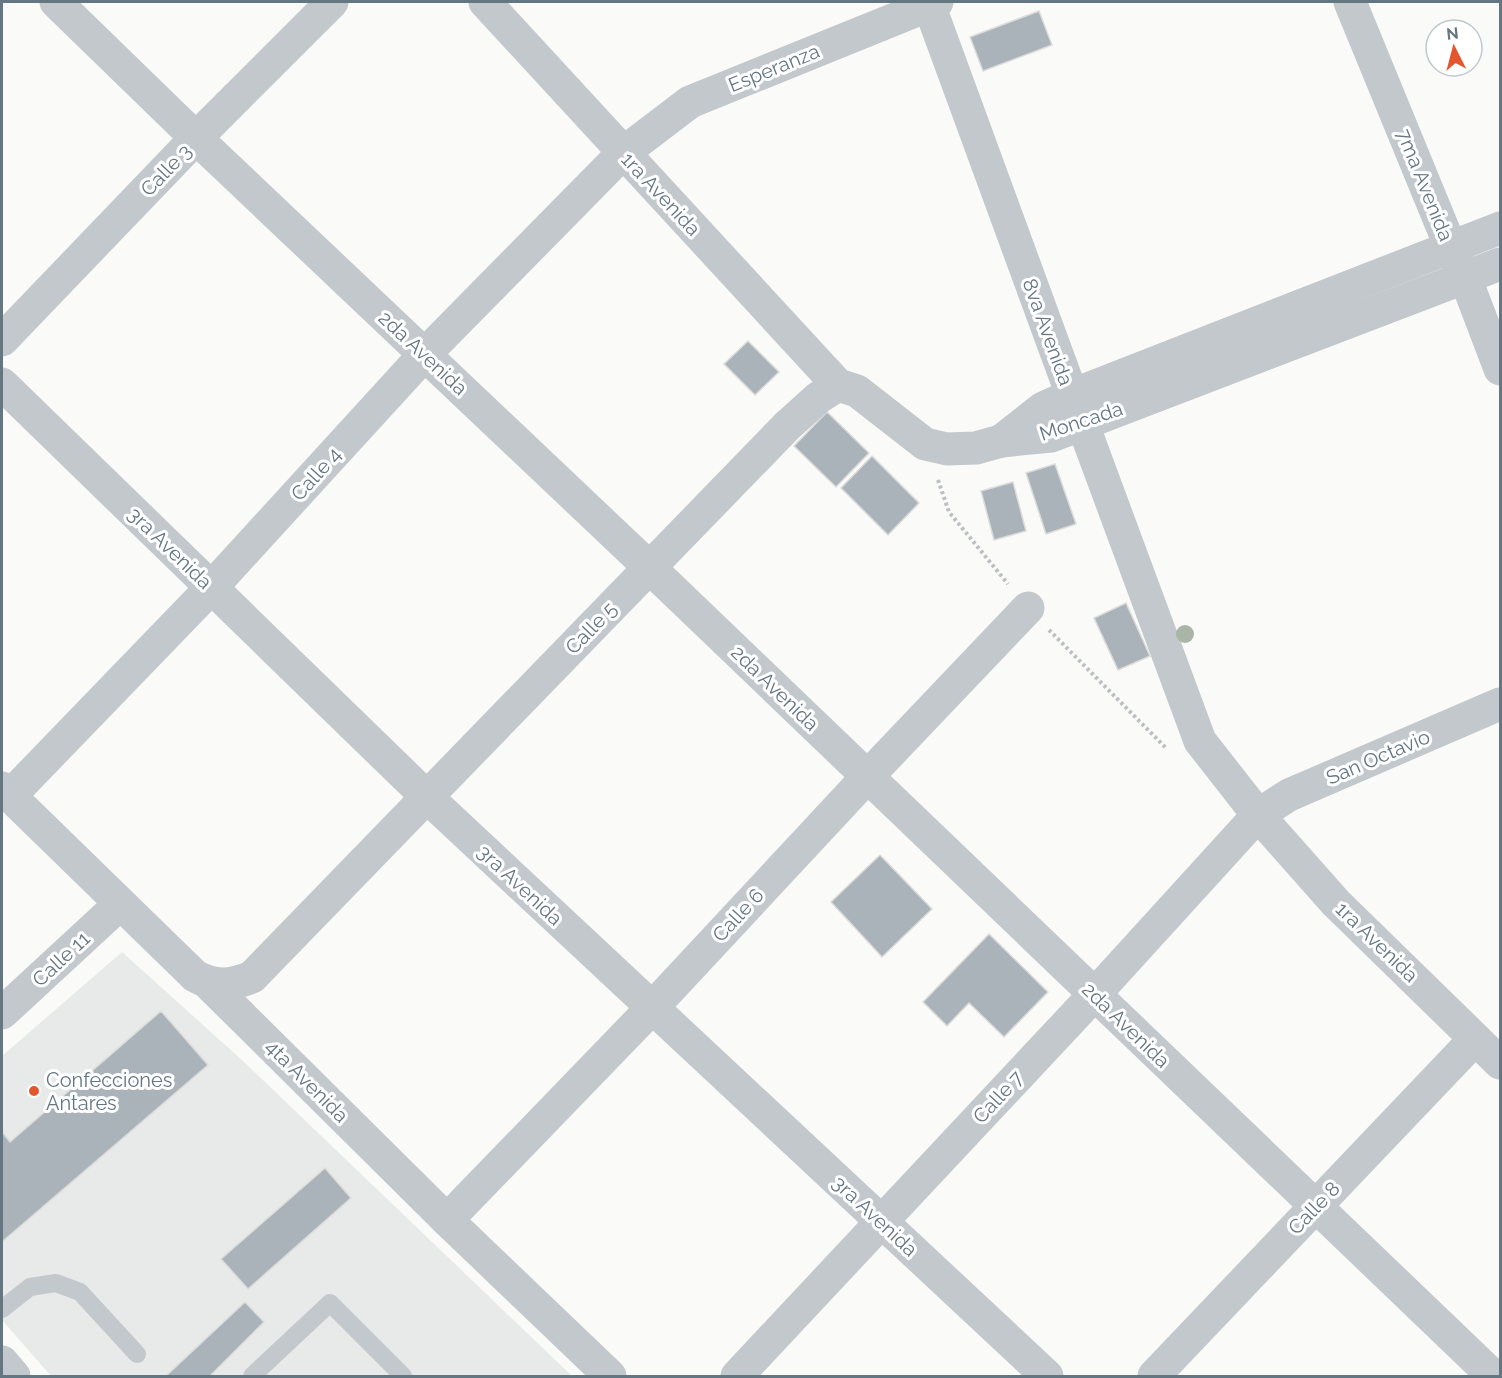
<svg xmlns="http://www.w3.org/2000/svg" width="1502" height="1378" font-family="Raleway,sans-serif">
	<style>
		.built { fill: #e8e9e9 }
		.building { fill: #aab3b9; stroke: #dcdcda; stroke-width: 1.5 }
		.lines { fill: none; stroke-linecap: round; stroke-linejoin: round }
		.path { stroke: #bbbfc2; stroke-width: 4; stroke-dasharray: 3 3; stroke-linecap: butt }
		.service { stroke: #c3c8cc; stroke-width: 18 }
		.minor { stroke: #c3c8cc; stroke-width: 33 }
		.tertiary { stroke: #c3c8cc; stroke-width: 33 }
		.tree { fill: #aab4a7 }
		.poi-dot { fill: #e4572e; stroke: #fff; stroke-width: 2 }
		.labels { text-anchor: middle; dominant-baseline: central; stroke-width: 6; stroke-linejoin: round; paint-order: stroke }
		.street-label { font-size: 20px; fill: #657683; stroke: #fff }
		.poi-label { font-size: 20px; fill: #657683; stroke: #fff; text-anchor: start }
	</style>
	<rect width="100%" height="100%" fill="#fafaf8"/>
	<polygon class="built" points="122,952 243,1061 572,1376 51,1376 2,1320 2,1056"/>
	<g class="building">
		<polygon points="1039,11 1052,45 983,71 970,37"/>
		<polygon points="748,341 779,372 755,395 724,364"/>
		<polygon points="827,412 869,453 836,487 794,446"/>
		<polygon points="872,456 919,503 888,535 841,488"/>
		<polygon points="1055,464 1076,524 1046,534 1026,473"/>
		<polygon points="1013,482 1026,531 994,540 981,491"/>
		<polygon points="1126,603 1150,656 1118,670 1094,618"/>
		<polygon points="880,855 932,909 882,957 831,902"/>
		<polygon points="989,934 1048,992 1004,1037 969,1003 947,1026 923,1002"/>
		<polygon points="161,1011 208,1065 3,1241 2,1239 2,1132 10,1142"/>
		<polygon points="325,1168 351,1198 248,1289 221,1259"/>
		<polygon points="245,1302 264,1322 210,1376 168,1376 167,1375"/>
	</g>
	<g class="lines">
		<g class="path">
			<polyline points="938,480 949,512 1008,584"/>
			<polyline points="1049,630 1166,748"/>
		</g>
		<g class="service">
			<polyline points="2,1309 30,1287 56,1283 80,1292 137,1354"/>
			<polyline points="252,1376 330,1303 403,1376"/>
		</g>
		<g class="minor">
			<polyline points="56,2 196,138 650,568 1493,1376"/>
			<polyline points="485,2 838,385"/>
			<polyline points="928,2 1072,395 1200,741 1258,815 1336,903 1500,1063"/>
			<polyline points="1350,2 1451,248 1465,277 1500,369"/>
			<polyline points="2,340 196,138 332,2"/>
			<polyline points="2,384 428,798"/>
			<polyline points="10,796 211,588 425,354 623,153 690,102 937,2"/>
			<polyline points="209,984 447,1220 610,1376"/>
			<polyline points="2,1013 120,904"/>
			<polyline points="447,1220 651,1009 868,776 1028,608"/>
			<polyline points="2,1362 14,1376"/>
			<polyline points="737,1376 1094,995 1258,815 1289,795 1500,704"/>
			<polyline points="1154,1376 1475,1039"/>
		</g>
		<g class="tertiary">
			<polyline points="1001,441 1043,408 1072,395 1500,228"/>
			<path d="M2,788L195,976C215,987 230,986 252,977L787,426L818,398L838,385L857,391L925,444L947,449L976,448L1001,441L1051,436L1500,264"/>
			<polyline points="428,798 1047,1376"/>
		</g>
	</g>
	<circle class="tree" cx="1185" cy="634" r="9"/>
	<circle class="poi-dot" cx="34" cy="1091" r="6"/>
	<g class="labels">
		<g class="street-label">
			<text transform="translate(774 68) rotate(-22)">Esperanza</text>
			<text transform="translate(166 170) rotate(-46)">Calle 3</text>
			<text transform="translate(1425 185) rotate(68)">7ma Avenida</text>
			<text transform="translate(661 194) rotate(47)">1ra Avenida</text>
			<text transform="translate(1048 332) rotate(70)">8va Avenida</text>
			<text transform="translate(423 353) rotate(43)">2da Avenida</text>
			<text transform="translate(1081 421) rotate(-18)">Moncada</text>
			<text transform="translate(316 474) rotate(-48)">Calle 4</text>
			<text transform="translate(170 548) rotate(44)">3ra Avenida</text>
			<text transform="translate(591 628) rotate(-46)">Calle 5</text>
			<text transform="translate(775 688) rotate(44)">2da Avenida</text>
			<text transform="translate(1378 757) rotate(-23)">San Octavio</text>
			<text transform="translate(520 885) rotate(43)">3ra Avenida</text>
			<text transform="translate(738 915) rotate(-47)">Calle 6</text>
			<text transform="translate(1377 942) rotate(44)">1ra Avenida</text>
			<text transform="translate(61 959) rotate(-43)">Calle 11</text>
			<text transform="translate(1126 1025) rotate(44)">2da Avenida</text>
			<text transform="translate(307 1081) rotate(45)">4ta Avenida</text>
			<text transform="translate(998 1097) rotate(-47)">Calle 7</text>
			<text transform="translate(1314 1208) rotate(-46)">Calle 8</text>
			<text transform="translate(875 1216) rotate(43)">3ra Avenida</text>
		</g>
		<g class="poi-label">
			<text x="46" y="1080">Confecciones<tspan x="46" dy="23">Antares</tspan></text>
		</g>
	</g>
	<rect width="1502" height="1378" fill="none" stroke="#657683" stroke-width="6"/>
	<g transform="translate(1454 48) rotate(354)"><circle r="28" fill="#ffffff" stroke="#c1c8cd" stroke-width="1.5"/>
	<path d="M0-4.5L10 22L0 15L-10 22Z" fill="#e4572e"/>
	<text y="-9" font-size="16" font-weight="bold" text-anchor="middle" fill="#657683">N</text>
	</g>
</svg>
